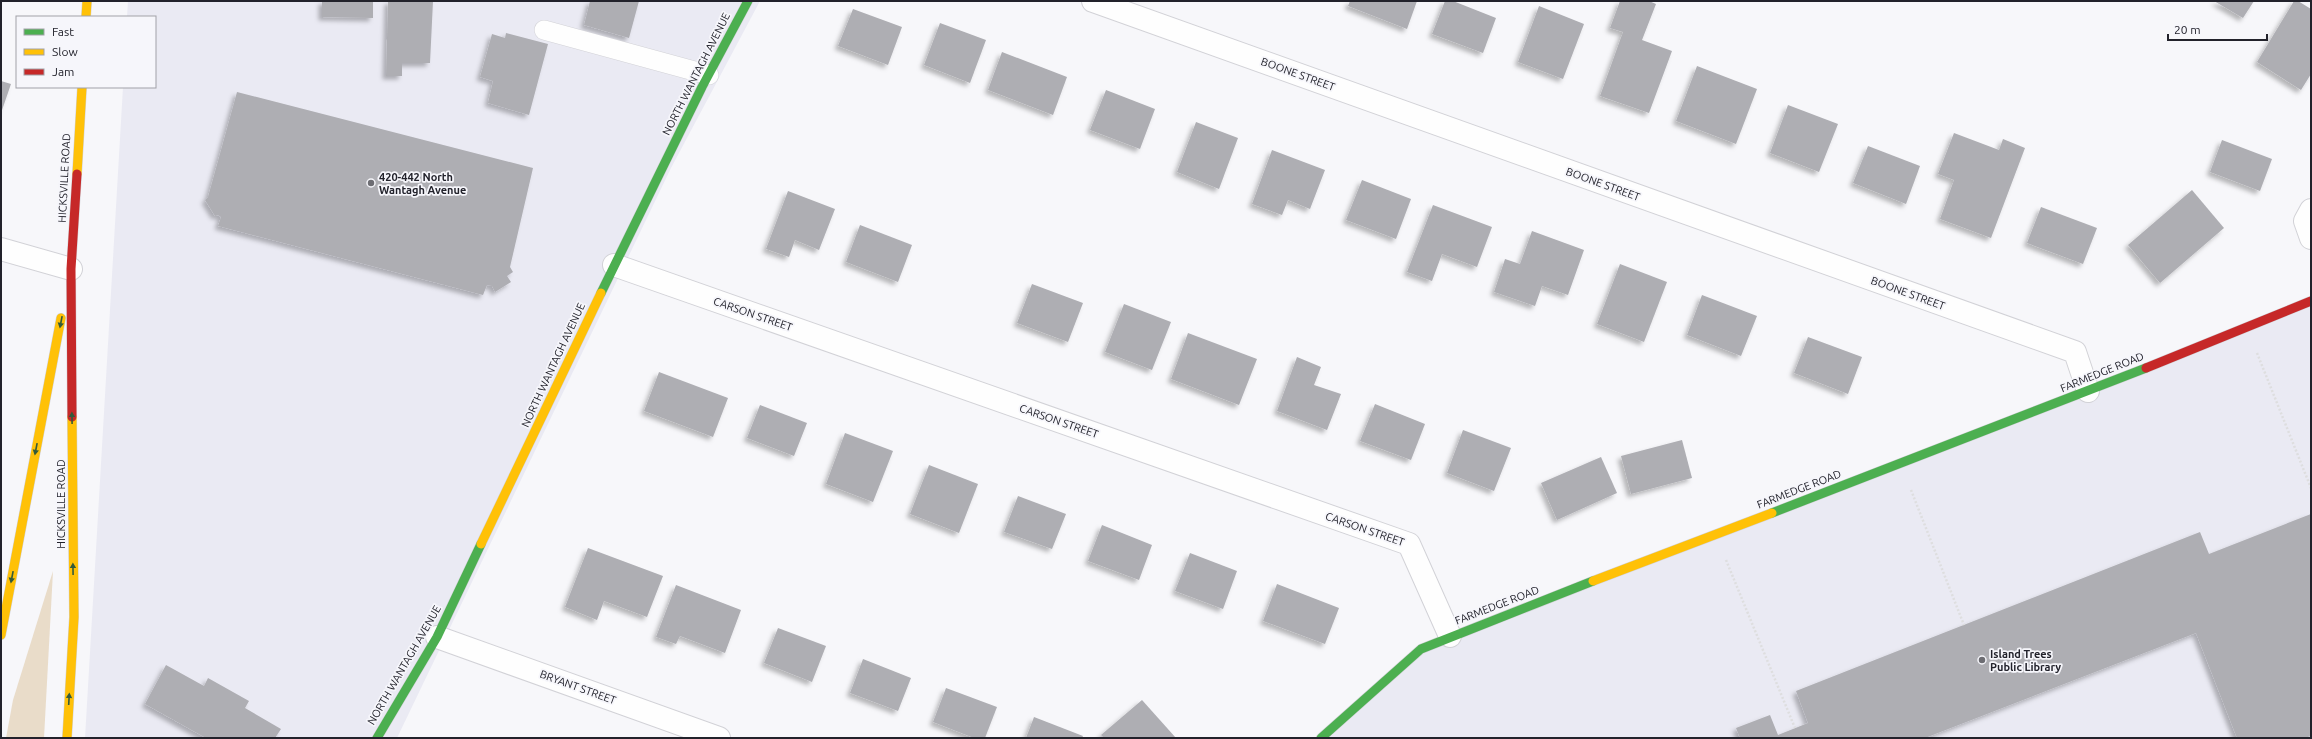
<svg xmlns="http://www.w3.org/2000/svg" width="2312" height="739" font-family="Ubuntu,sans-serif">
	<style>
		.built { fill: #eaeaf3 }
		.green { fill: #e9dcc9 }
		.building { fill: #aeaeb3; filter: url(#shadow) }
		.lines { fill: none; stroke-linecap: round; stroke-linejoin: round }
		.lane-casing { stroke: #d2d2d7; stroke-width: 20 }
		.street-casing { stroke: #d2d2d7; stroke-width: 24 }
		.fast-casing { stroke: #d2d2d7; stroke-width: 10 }
		.slow-casing { stroke: #d2d2d7; stroke-width: 10 }
		.jam-casing { stroke: #d2d2d7; stroke-width: 10 }
		.path { stroke: #dededf; stroke-width: 2.5; stroke-dasharray: 2 2; stroke-linecap: butt }
		.lane { stroke: #fefefe; stroke-width: 19 }
		.street { stroke: #fefefe; stroke-width: 22 }
		.fast { stroke: #4caf50; stroke-width: 9 }
		.slow { stroke: #ffc107; stroke-width: 9 }
		.jam { stroke: #c62828; stroke-width: 9 }
		.oneway { fill: #335a3a }
		.poi-dot { fill: #6d6d73; stroke: #f6f6fb; stroke-width: 1.5 }
		.labels { text-anchor: middle; dominant-baseline: central; stroke-width: 3.5; stroke-linejoin: round; paint-order: stroke }
		.street-label { font-size: 11px; fill: #22222b; stroke: #f6f6fb }
		.poi-label { font-size: 11px; font-weight: bold; fill: #22222b; stroke: #f6f6fb; text-anchor: start }
	</style>
	<defs>
		<filter id="shadow"><feDropShadow dx="-3.5" dy="3.5" stdDeviation="2" flood-color="#0004"/></filter>
	</defs>
	<rect width="100%" height="100%" fill="#f7f7fa"/>
	<g class="built">
		<polygon points="128,1 760,1 671,168 397,738 85,738 123,87 155,87 155,17 127,17"/>
		<polygon points="2311,304 2311,738 1321,738 1423,653"/>
	</g>
	<polygon class="green" points="53,571 44,738 6,738 13,700"/>
	<g class="building">
		<polygon points="322,1 373,1 373,18 322,17"/>
		<polygon points="388,1 433,1 430,63 402,63 402,76 386,76"/>
		<polygon points="590,1 639,1 629,38 584,25"/>
		<polygon points="1350,1 1417,1 1407,29 1348,6"/>
		<polygon points="1445,1 1453,1 1496,18 1483,53 1432,34"/>
		<polygon points="1620,1 1649,1 1656,4 1642,40 1672,51 1649,113 1600,96 1623,32 1610,28"/>
		<polygon points="2214,1 2254,1 2243,18"/>
		<polygon points="2294,1 2298,1 2311,9 2311,74 2301,90 2257,62"/>
		<polygon points="1539,6 1584,24 1563,79 1518,62"/>
		<polygon points="853,9 902,27 888,65 838,46"/>
		<polygon points="940,23 986,40 970,83 924,65"/>
		<polygon points="506,33 548,44 529,115 488,103 493,81 480,77 492,34 505,38"/>
		<polygon points="1002,52 1067,77 1053,115 988,90"/>
		<polygon points="1697,66 1757,89 1736,144 1676,121"/>
		<polygon points="1,81 11,84 1,113"/>
		<polygon points="1106,90 1155,109 1140,149 1090,130"/>
		<polygon points="237,92 533,168 510,267 513,272 507,276 511,282 495,292 492,286 487,285 483,295 218,226 221,217 218,215 215,216 205,200 208,197"/>
		<polygon points="1788,105 1838,124 1819,172 1770,153"/>
		<polygon points="1196,122 1238,138 1219,189 1177,172"/>
		<polygon points="1954,133 1999,150 2003,139 2025,148 1991,238 1940,219 1954,180 1938,174"/>
		<polygon points="2222,140 2272,159 2260,191 2210,172"/>
		<polygon points="1868,146 1920,166 1906,204 1853,183"/>
		<polygon points="1272,150 1325,170 1310,209 1288,200 1282,215 1252,204"/>
		<polygon points="1362,180 1411,199 1396,239 1346,220"/>
		<polygon points="2192,190 2224,228 2160,283 2128,245"/>
		<polygon points="788,191 835,209 819,250 795,240 789,257 766,249"/>
		<polygon points="1433,205 1492,227 1477,267 1442,254 1432,281 1407,272"/>
		<polygon points="2041,207 2097,228 2083,264 2027,243"/>
		<polygon points="860,225 912,245 898,282 846,262"/>
		<polygon points="1532,231 1584,250 1568,295 1542,286 1535,306 1494,292 1505,259 1520,264"/>
		<polygon points="1620,264 1667,282 1644,342 1597,324"/>
		<polygon points="1032,284 1083,303 1068,342 1017,323"/>
		<polygon points="1702,295 1757,316 1741,356 1687,335"/>
		<polygon points="1124,304 1171,322 1152,370 1105,352"/>
		<polygon points="1188,333 1257,359 1239,405 1171,379"/>
		<polygon points="1808,337 1862,357 1848,394 1794,373"/>
		<polygon points="1297,357 1321,367 1314,385 1341,394 1327,430 1277,411"/>
		<polygon points="659,372 728,398 713,437 644,411"/>
		<polygon points="1375,404 1425,424 1411,460 1360,441"/>
		<polygon points="760,405 807,423 794,456 747,438"/>
		<polygon points="1463,430 1511,448 1494,491 1447,473"/>
		<polygon points="845,433 893,451 873,502 826,484"/>
		<polygon points="1682,440 1692,478 1631,494 1621,456"/>
		<polygon points="1601,457 1617,493 1557,520 1541,483"/>
		<polygon points="929,465 978,484 959,533 910,514"/>
		<polygon points="1018,496 1066,514 1052,549 1004,532"/>
		<polygon points="2311,514 2311,736 2305,738 2237,738 2196,633 1925,738 1740,738 1736,728 1770,715 1778,735 1808,723 1796,691 2200,532 2209,554"/>
		<polygon points="1102,525 1152,545 1139,580 1088,561"/>
		<polygon points="588,548 663,576 647,617 604,601 597,620 565,607"/>
		<polygon points="1190,553 1237,571 1223,609 1175,591"/>
		<polygon points="1277,584 1339,608 1325,644 1263,621"/>
		<polygon points="676,585 741,610 725,653 680,636 676,644 656,637"/>
		<polygon points="778,628 826,646 812,682 764,663"/>
		<polygon points="863,659 911,678 898,711 850,693"/>
		<polygon points="166,665 204,686 208,678 249,701 245,708 281,729 275,738 206,738 145,704"/>
		<polygon points="946,688 997,707 985,738 974,738 933,722"/>
		<polygon points="1142,700 1176,738 1104,738 1101,735"/>
		<polygon points="1034,717 1083,736 1082,738 1026,738"/>
	</g>
	<g class="lines">
		<g class="lane-casing">
			<polyline id="lane" points="544,30 709,75"/>
		</g>
		<g class="street-casing">
			<g id="street">
				<polyline points="1093,1 2075,352 2088,391"/>
				<polyline points="2311,210 2305,221 2311,238"/>
				<polyline points="1,249 71,269"/>
				<polyline points="614,265 1409,544 1450,636"/>
				<polyline points="437,637 719,738"/>
			</g>
		</g>
		<g class="fast-casing">
			<g id="fast">
				<polyline points="601,293 702,87 748,1"/>
				<polyline points="1772,513 2146,368"/>
				<polyline points="377,738 437,637 481,544"/>
				<polyline points="1321,738 1421,649 1593,581"/>
			</g>
		</g>
		<g class="slow-casing">
			<g id="slow">
				<polyline points="86,17 87,1"/>
				<polyline points="77,174 82,87"/>
				<polyline points="481,544 601,293"/>
				<polyline points="1593,581 1772,513"/>
				<polyline points="1,635 61,318"/>
				<polyline points="67,738 74,617 72,417"/>
			</g>
		</g>
		<g class="jam-casing">
			<g id="jam">
				<polyline points="2146,368 2311,301"/>
				<polyline points="72,417 71,269 77,174"/>
			</g>
		</g>
		<g class="path">
			<polyline points="2257,353 2311,488"/>
			<polyline points="1911,490 1964,625"/>
			<polyline points="1726,560 1795,728"/>
		</g>
		<use href="#lane" class="lane"/>
		<use href="#street" class="street"/>
		<use href="#fast" class="fast"/>
		<use href="#slow" class="slow"/>
		<use href="#jam" class="jam"/>
	</g>
	<defs><path id="oneway-solid" d="M-6-.8H1V-3.2L6.5 0L1 3.2V.8H-6Z"/></defs>
	<g class="oneway">
		<use href="#oneway-solid" transform="translate(61 322) rotate(101)"/>
		<use href="#oneway-solid" transform="translate(72 418) rotate(-91)"/>
		<use href="#oneway-solid" transform="translate(36 449) rotate(101)"/>
		<use href="#oneway-solid" transform="translate(73 569) rotate(-91)"/>
		<use href="#oneway-solid" transform="translate(12 577) rotate(101)"/>
		<use href="#oneway-solid" transform="translate(69 699) rotate(-87)"/>
	</g>
	<g class="poi-dot">
		<circle cx="371" cy="183" r="4"/>
		<circle cx="1982" cy="660" r="4"/>
	</g>
	<g class="labels">
		<g class="street-label">
			<text transform="translate(696 74) rotate(-63)">NORTH WANTAGH AVENUE</text>
			<text transform="translate(1298 74) rotate(20)">BOONE STREET</text>
			<text transform="translate(64 178) rotate(-87)">HICKSVILLE ROAD</text>
			<text transform="translate(1603 184) rotate(20)">BOONE STREET</text>
			<text transform="translate(1908 293) rotate(20)">BOONE STREET</text>
			<text transform="translate(753 314) rotate(19)">CARSON STREET</text>
			<text transform="translate(553 365) rotate(-65)">NORTH WANTAGH AVENUE</text>
			<text transform="translate(2102 372) rotate(-22)">FARMEDGE ROAD</text>
			<text transform="translate(1059 421) rotate(19)">CARSON STREET</text>
			<text transform="translate(1799 489) rotate(-21)">FARMEDGE ROAD</text>
			<text transform="translate(61 504) rotate(-90)">HICKSVILLE ROAD</text>
			<text transform="translate(1365 529) rotate(19)">CARSON STREET</text>
			<text transform="translate(1497 605) rotate(-21)">FARMEDGE ROAD</text>
			<text transform="translate(404 665) rotate(-60)">NORTH WANTAGH AVENUE</text>
			<text transform="translate(578 687) rotate(20)">BRYANT STREET</text>
		</g>
		<g class="poi-label">
			<text x="379" y="177">420-442 North<tspan x="379" dy="13">Wantagh Avenue</tspan></text>
			<text x="1990" y="654">Island Trees<tspan x="1990" dy="13">Public Library</tspan></text>
		</g>
	</g>
	<rect width="2312" height="739" fill="none" stroke="#22222b" stroke-width="4"/>
	<rect x="16" y="16" width="140" height="72" fill="#f6f6fb" stroke="#a1a1a8"/>
	<rect x="24" y="29" width="20" height="6" fill="#4caf50" stroke="#a1a1a8"/>
	<text x="52" y="36" font-size="12" fill="#22222b">Fast</text>
	<rect x="24" y="49" width="20" height="6" fill="#ffc107" stroke="#a1a1a8"/>
	<text x="52" y="56" font-size="12" fill="#22222b">Slow</text>
	<rect x="24" y="69" width="20" height="6" fill="#c62828" stroke="#a1a1a8"/>
	<text x="52" y="76" font-size="12" fill="#22222b">Jam</text>
	<path d="M2168 34v6h99v-6" fill="none" stroke="#22222b" stroke-width="2"/>
	<text x="2174" y="34" font-size="12" fill="#22222b" stroke="#f6f6fb" stroke-width="3" paint-order="stroke">20 m</text>
</svg>
